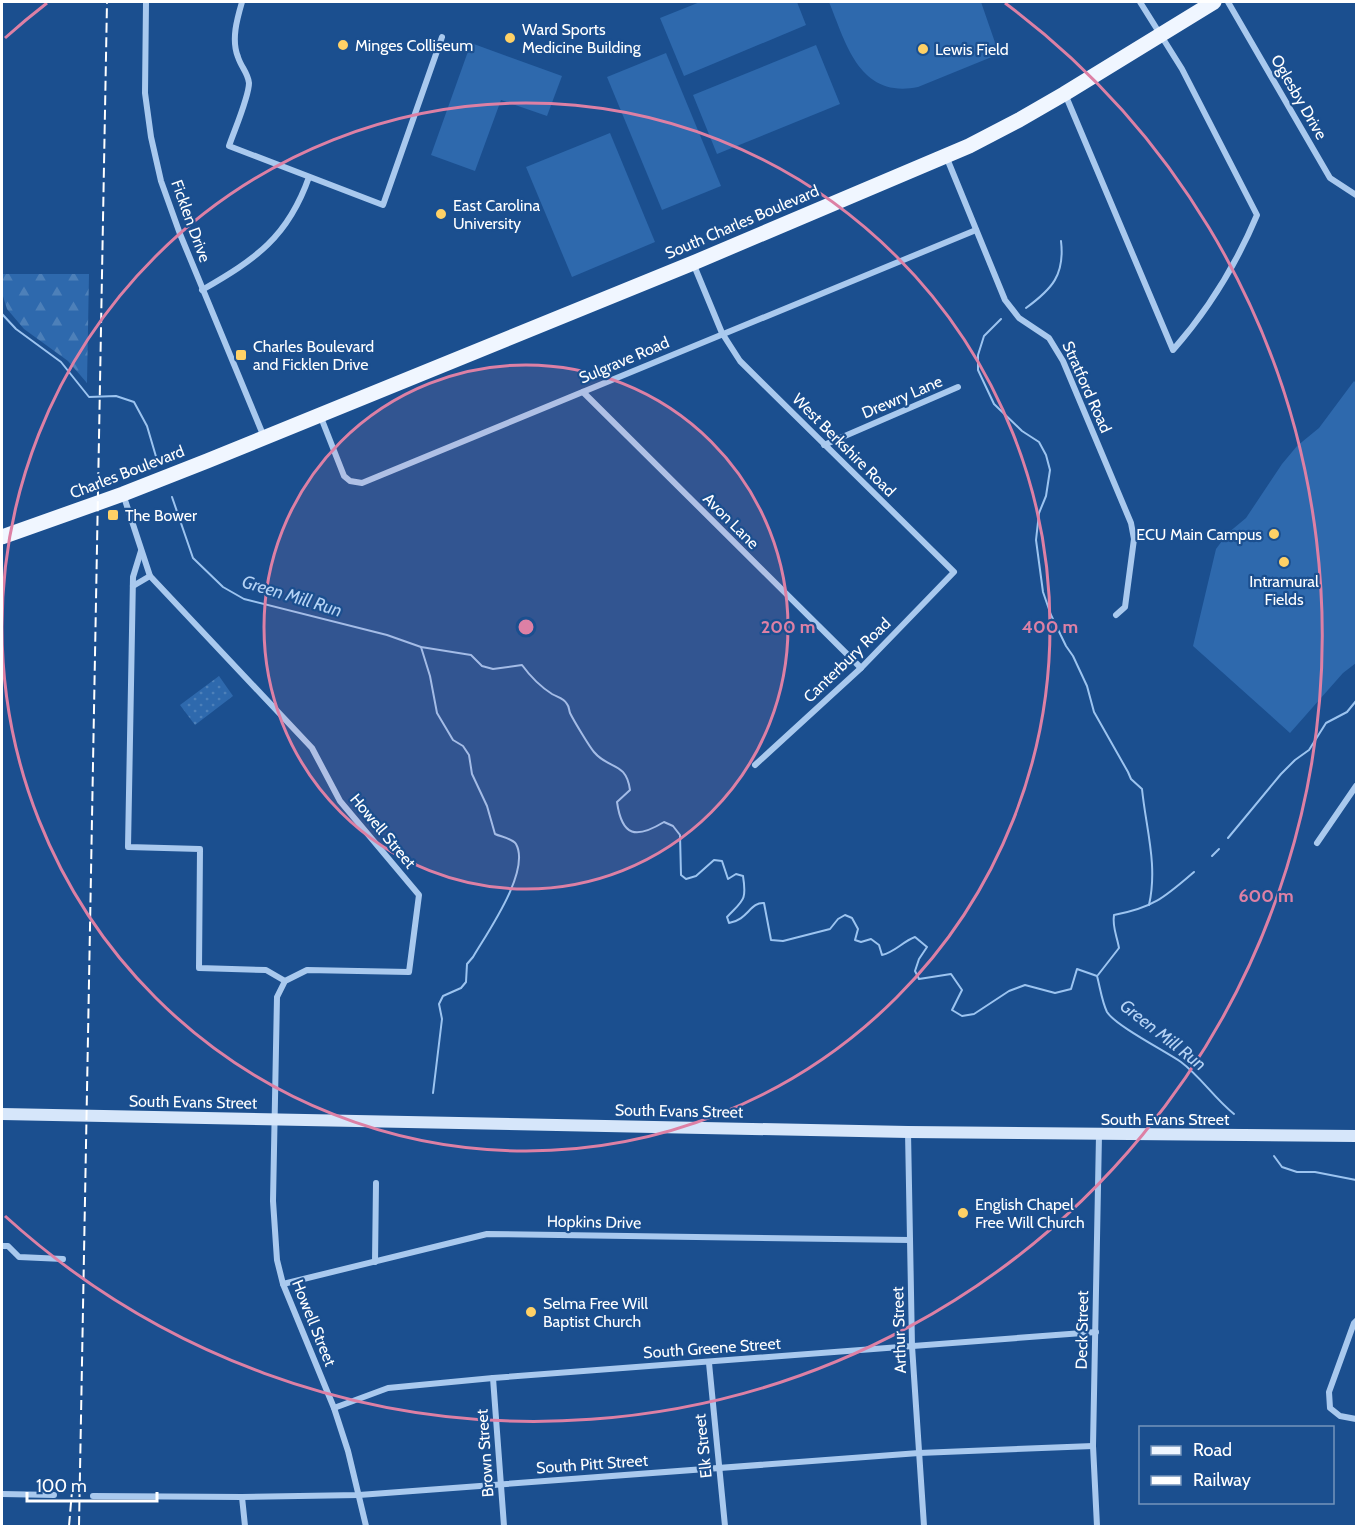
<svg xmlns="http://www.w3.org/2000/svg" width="1358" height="1528" font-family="Cabin,sans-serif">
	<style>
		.grass { fill: #2e69ad }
		.forest { fill: url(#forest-firs) }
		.park { fill: url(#park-dots) }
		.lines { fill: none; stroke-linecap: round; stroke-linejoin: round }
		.stream { stroke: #9cc4f0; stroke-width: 2 }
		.minor { stroke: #a9c9ee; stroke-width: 6 }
		.secondary { stroke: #d6e6fa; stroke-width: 12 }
		.primary { stroke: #f0f6ff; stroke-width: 15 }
		.rail { stroke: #fff; stroke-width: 2; stroke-dasharray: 10 4.5; stroke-linecap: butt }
		.ring { fill: none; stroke: #dd80a5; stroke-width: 3 }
		.poi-dot { fill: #ffd166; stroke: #1b4f8f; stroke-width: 2 }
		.labels { text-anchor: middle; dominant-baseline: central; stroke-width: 4.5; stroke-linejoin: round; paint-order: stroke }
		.poi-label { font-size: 16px; fill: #fff; stroke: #1b4f8f; text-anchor: start }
		.street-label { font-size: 16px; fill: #fff; stroke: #1b4f8f }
		.water-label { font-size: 18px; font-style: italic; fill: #b5d3f5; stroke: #1b4f8f }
		.centre { fill: #dd80a5; stroke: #1b4f8f; stroke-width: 3 }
		.ring-label { font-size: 18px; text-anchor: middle; font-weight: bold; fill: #dd80a5; stroke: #1b4f8f; stroke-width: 4.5; stroke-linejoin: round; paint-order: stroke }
	</style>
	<defs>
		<pattern id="forest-firs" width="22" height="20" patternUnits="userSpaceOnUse" patternTransform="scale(1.5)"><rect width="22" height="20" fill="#2e69ad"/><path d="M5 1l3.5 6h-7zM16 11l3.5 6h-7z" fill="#4d80b9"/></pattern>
		<pattern id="park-dots" width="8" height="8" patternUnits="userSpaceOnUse" patternTransform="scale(1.5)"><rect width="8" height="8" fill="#2e69ad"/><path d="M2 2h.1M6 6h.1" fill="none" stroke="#4d80b9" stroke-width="1.8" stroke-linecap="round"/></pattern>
	</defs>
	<rect width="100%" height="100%" fill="#1b4f8f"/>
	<g class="grass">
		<polygon points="700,2 797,2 806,25 684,76 660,18"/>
		<path d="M829,2H981L999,54L918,87C859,99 846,43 829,2Z"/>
		<polygon points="471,43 562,76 547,116 501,100 475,171 431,155"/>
		<polygon points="816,45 840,104 717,154 693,95"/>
		<polygon points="666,53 721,186 662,210 607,77"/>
		<polygon points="610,133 655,242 572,277 526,167"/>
		<polygon points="1354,381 1356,383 1356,663 1343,673 1290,733 1193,646 1216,549 1228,533 1246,518 1282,464 1297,446 1319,428"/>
	</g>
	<polygon class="forest" points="2,274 89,274 87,383 68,361 24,329 7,309 2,293"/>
	<polygon class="park" points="219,676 233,696 195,725 180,705"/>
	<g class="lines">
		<g class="stream">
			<path d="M1026,308C1052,289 1065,275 1061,241"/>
			<polyline points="2,314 16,329 61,362 89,397 116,396 134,402 147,426 157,460"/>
			<path d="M1001,319L984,336L978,355V370L994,404L1022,431L1039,442L1046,455L1050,470L1046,496L1039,513L1036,540L1043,592L1051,615L1066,646L1073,656L1087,686L1094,712L1128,772L1131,779L1142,789C1146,829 1158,865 1149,905"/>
			<path d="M172,497L193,558L223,587L244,599L387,635L421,647L471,655L482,666L493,669L522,665C530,676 541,687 552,694C557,697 564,698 567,704C569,706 569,710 570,713C574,721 589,746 594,752C609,770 626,761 630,790L617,802C622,837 636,839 664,822L673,826L680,835L681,875L686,879L696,876L714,860L722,861L728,879L736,874L743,876C747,901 743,900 727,917L729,923C748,920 750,902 764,903L771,940L783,941L830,929L838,919L845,915L852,918L858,929L855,940L861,942L871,939L879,945L882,955C895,952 902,942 915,937L927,947L919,959L915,971L919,979L951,974L962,990L952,1010L962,1016L974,1014L1009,991L1025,985L1055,993L1071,989L1077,969L1097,976C1100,987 1102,1002 1107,1012C1116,1026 1165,1051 1181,1062C1201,1077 1214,1098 1234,1114"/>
			<path d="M421,647L430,676L437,713L453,740L463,746L469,755L472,774L487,806L495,834C501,837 512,838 516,844C531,871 487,933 473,957L467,964L466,982L461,988L443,996L439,1004L442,1019L433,1093"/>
			<polyline points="1228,838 1281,774 1295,760 1309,750 1326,723 1347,712 1356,701"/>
			<polyline points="1212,856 1219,849"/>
			<path d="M1098,975L1119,948C1117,936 1112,927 1114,915C1153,908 1165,897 1194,872"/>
			<polyline points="1274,1156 1282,1167 1297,1172 1315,1172 1356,1180"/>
		</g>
		<g class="minor">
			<polyline points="146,2 145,93 151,137 161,181 180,234 264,437"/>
			<path d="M242,2C237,19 231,40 238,57C241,67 248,73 249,83C249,97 234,131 229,146L383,205L442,37"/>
			<polyline points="1228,2 1330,178 1356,195"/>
			<path d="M1065,94L1173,350C1209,309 1236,265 1257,215L1182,69L1140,2"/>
			<polyline points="946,156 1005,300 1019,318 1049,338 1063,361 1131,523 1134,539 1125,607 1116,615"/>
			<polyline points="693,263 722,333 740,361 954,572 861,668 755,765"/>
			<path d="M202,290C256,259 288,237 309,177"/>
			<polyline points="583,392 861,668"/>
			<polyline points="320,415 344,476 350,481 362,483 976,230"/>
			<polyline points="824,445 958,387"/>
			<polyline points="123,494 150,576 312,748 340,801 419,895 409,972 307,970 285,981 277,997 273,1201 277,1260 283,1284 334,1408 348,1451 366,1526"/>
			<polyline points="141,551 133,577 128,847 200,849 199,968 266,970 285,981"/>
			<polyline points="133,586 150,576"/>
			<polyline points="1317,843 1356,786"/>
			<polyline points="908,1132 912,1346 924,1526"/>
			<polyline points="2,1246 8,1246 19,1257 63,1259"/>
			<polyline points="375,1262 376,1183"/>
			<polyline points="283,1284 487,1234 910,1240"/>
			<polyline points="1356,1321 1354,1323 1329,1392 1330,1408 1340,1416 1356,1419"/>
			<polyline points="709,1363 725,1526"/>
			<polyline points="493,1378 504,1526"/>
			<polyline points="334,1408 388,1388 493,1378 1096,1332"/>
			<polyline points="2,1494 54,1495"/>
			<polyline points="93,1496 242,1497 359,1495 919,1453 1093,1446"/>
			<polyline points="242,1497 245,1526"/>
			<polyline points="1097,1526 1093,1446 1099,1135"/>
		</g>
		<polyline class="secondary" points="2,1114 908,1132 1356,1136"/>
		<polyline class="primary" points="2,537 123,494 207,461 693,263 969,146 1019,120 1064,94 1214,2"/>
		<g class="rail">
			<polyline points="69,1526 72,1491"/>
			<polyline points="79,1526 107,2"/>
		</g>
	</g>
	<circle cx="526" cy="627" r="262" fill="#dd80a5" fill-opacity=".12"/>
	<g class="ring">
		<circle cx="526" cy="627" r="262"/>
		<circle cx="526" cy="627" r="524"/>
		<path d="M5 38A787 787 0 0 1 47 3M1005 3A787 787 0 1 1 5 1216"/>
	</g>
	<g class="poi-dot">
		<circle cx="510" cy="38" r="6"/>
		<circle cx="343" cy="45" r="6"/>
		<circle cx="923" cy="49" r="6"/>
		<circle cx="441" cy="214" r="6"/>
		<rect x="235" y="349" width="12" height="12" rx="3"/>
		<rect x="107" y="509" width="12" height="12" rx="3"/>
		<circle cx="1274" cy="534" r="6"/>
		<circle cx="1284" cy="562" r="6"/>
		<circle cx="963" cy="1213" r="6"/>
		<circle cx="531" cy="1312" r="6"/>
	</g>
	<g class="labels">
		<g class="poi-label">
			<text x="522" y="29">Ward Sports<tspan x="522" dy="18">Medicine Building</tspan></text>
			<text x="355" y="45">Minges Colliseum</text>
			<text x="935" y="49">Lewis Field</text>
			<text x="453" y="205">East Carolina<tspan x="453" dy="18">University</tspan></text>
			<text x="253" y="346">Charles Boulevard<tspan x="253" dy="18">and Ficklen Drive</tspan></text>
			<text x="125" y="515">The Bower</text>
			<text x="1262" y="534" text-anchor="end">ECU Main Campus</text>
			<text x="1284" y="581" text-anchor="middle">Intramural<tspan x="1284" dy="18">Fields</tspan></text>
			<text x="975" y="1204">English Chapel<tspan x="975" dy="18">Free Will Church</tspan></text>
			<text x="543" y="1303">Selma Free Will<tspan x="543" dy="18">Baptist Church</tspan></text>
		</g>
		<g class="street-label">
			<text transform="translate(1299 97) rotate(60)">Oglesby Drive</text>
			<text transform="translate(191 221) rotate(70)">Ficklen Drive</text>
			<text transform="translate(742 222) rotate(-23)">South Charles Boulevard</text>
			<text transform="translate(624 360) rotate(-23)">Sulgrave Road</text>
			<text transform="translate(1087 387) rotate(66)">Stratford Road</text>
			<text transform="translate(902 397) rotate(-23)">Drewry Lane</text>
			<text transform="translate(844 445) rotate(45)">West Berkshire Road</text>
			<text transform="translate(127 472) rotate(-21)">Charles Boulevard</text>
			<text transform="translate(731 521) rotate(45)">Avon Lane</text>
			<text transform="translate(847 660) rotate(-44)">Canterbury Road</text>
			<text transform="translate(383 831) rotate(50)">Howell Street</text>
			<text transform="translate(193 1102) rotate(1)">South Evans Street</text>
			<text transform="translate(679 1111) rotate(1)">South Evans Street</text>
			<text x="1165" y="1119">South Evans Street</text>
			<text transform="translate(594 1222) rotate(1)">Hopkins Drive</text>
			<text transform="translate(314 1323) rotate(68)">Howell Street</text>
			<text transform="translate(899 1330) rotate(-92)">Arthur Street</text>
			<text transform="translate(1082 1330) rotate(-89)">Deck Street</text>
			<text transform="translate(712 1348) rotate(-4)">South Greene Street</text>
			<text transform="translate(703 1446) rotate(-96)">Elk Street</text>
			<text transform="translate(485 1453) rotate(-94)">Brown Street</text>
			<text transform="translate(592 1464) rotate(-4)">South Pitt Street</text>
		</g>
		<g class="water-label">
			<text transform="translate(292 596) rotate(17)">Green Mill Run</text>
			<text transform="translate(1163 1035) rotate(38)">Green Mill Run</text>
		</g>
	</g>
	<circle cx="526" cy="627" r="9" class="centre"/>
	<g class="ring-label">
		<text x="788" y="633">200 m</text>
		<text x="1050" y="633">400 m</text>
		<text x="1266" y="902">600 m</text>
	</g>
	<rect width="1358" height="1528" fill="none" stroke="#ffffff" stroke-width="6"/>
	<rect x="1139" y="1426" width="195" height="78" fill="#1b4f8f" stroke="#7695bc" stroke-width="1.5"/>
	<rect x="1151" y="1446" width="30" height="9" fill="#f0f6ff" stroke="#7695bc" stroke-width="1.5"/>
	<text x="1193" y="1456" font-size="18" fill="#ffffff">Road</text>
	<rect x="1151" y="1476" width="30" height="9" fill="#ffffff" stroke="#7695bc" stroke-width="1.5"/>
	<text x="1193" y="1486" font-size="18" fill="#ffffff">Railway</text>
	<path d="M27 1492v9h130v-9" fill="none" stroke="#ffffff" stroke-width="3"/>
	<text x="36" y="1492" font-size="18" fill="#ffffff" stroke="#1b4f8f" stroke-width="4.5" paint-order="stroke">100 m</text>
</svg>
